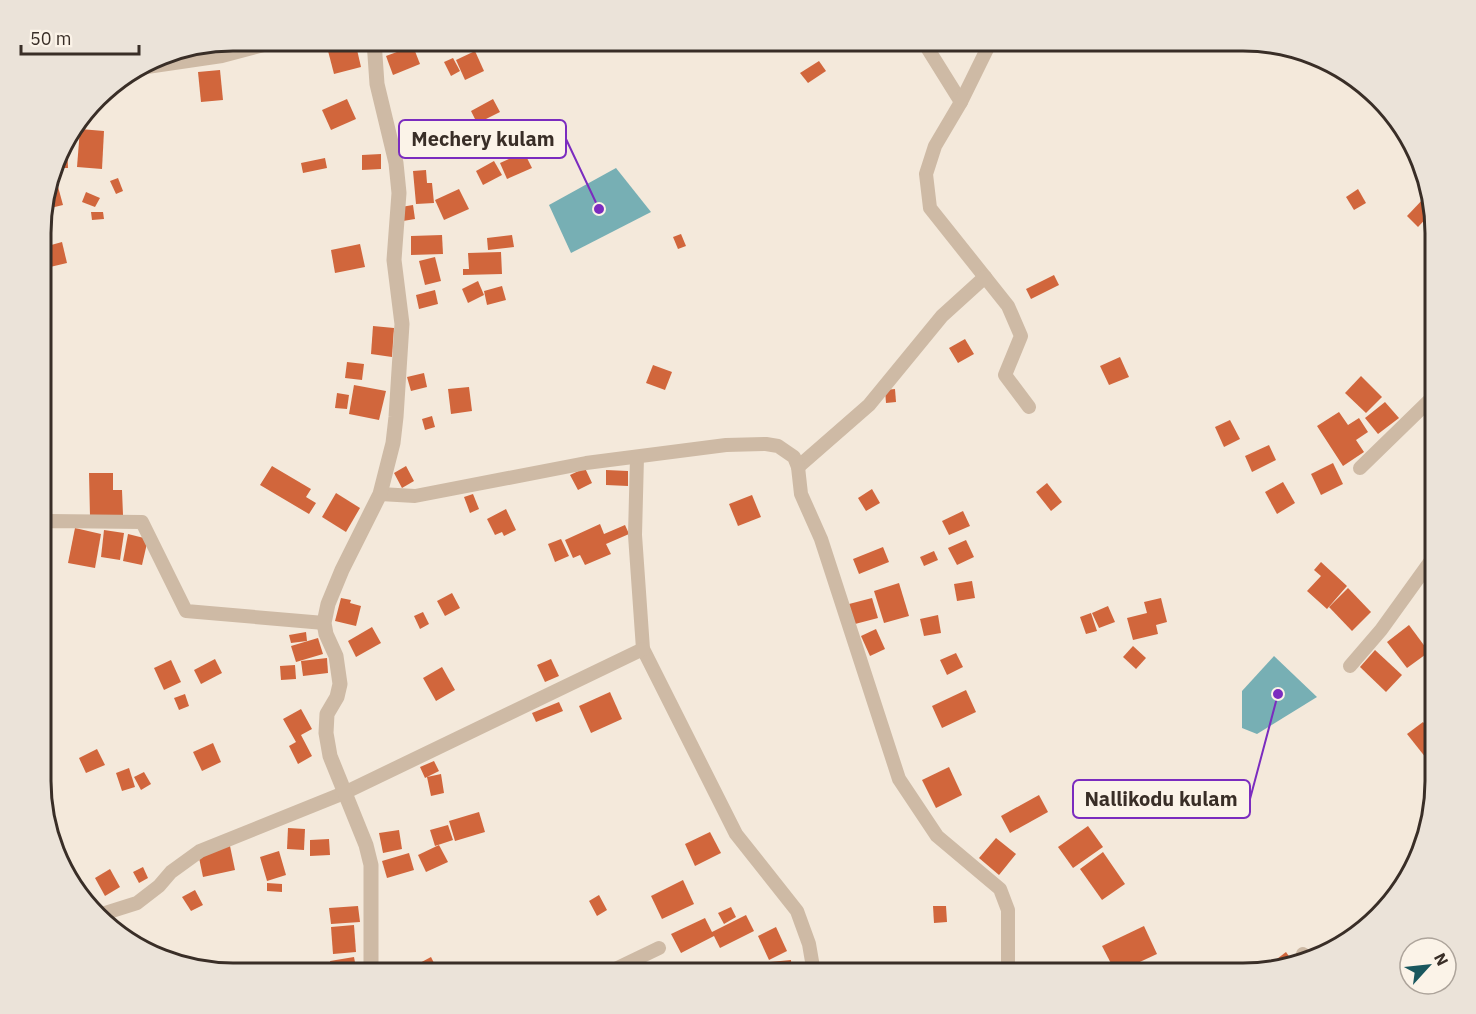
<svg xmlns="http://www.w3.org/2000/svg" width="1476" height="1014" font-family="'IBM Plex Sans',sans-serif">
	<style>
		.water { fill: #77afb4 }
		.building { fill: #d1663c }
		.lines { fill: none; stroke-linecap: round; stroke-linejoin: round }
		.minor { stroke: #cebaa5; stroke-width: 14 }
		.tertiary { stroke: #cebaa5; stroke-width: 15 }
		.rim { fill: none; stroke: #392e27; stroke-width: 3 }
		.leader { fill: none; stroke: #7b2cbf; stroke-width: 2 }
		.callout-dot { fill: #7b2cbf; stroke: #fbf3e8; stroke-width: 2 }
		.callout { fill: #fbf3e8; stroke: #7b2cbf; stroke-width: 2 }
		.callout-label { font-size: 20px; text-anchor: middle; font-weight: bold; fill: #392e27 }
	</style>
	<rect width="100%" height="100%" fill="#f4e9db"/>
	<g class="water">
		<polygon points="616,168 651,212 571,253 549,205"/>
		<polygon points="1274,656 1317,697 1257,734 1242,728 1242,691"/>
	</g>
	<g class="building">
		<polygon points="355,41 361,67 334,74 327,47"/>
		<polygon points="431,41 476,41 477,43 434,52"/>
		<polygon points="413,46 420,64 393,75 386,56"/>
		<polygon points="475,51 484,71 465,80 456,60"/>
		<polygon points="453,58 460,71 451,76 444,62"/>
		<polygon points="819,61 826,71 808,83 800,73"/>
		<polygon points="220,70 223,100 201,102 198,72"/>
		<polygon points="347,99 356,119 331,130 322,110"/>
		<polygon points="493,99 500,112 478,123 488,142 477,148 466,128 477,123 471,111"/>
		<polygon points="80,129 104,131 102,169 77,167"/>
		<polygon points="64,144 67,144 68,168 54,168"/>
		<polygon points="524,152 532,168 507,179 500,163"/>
		<polygon points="381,154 381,169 362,170 362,155"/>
		<polygon points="325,158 327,168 303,173 301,163"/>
		<polygon points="494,161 502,175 483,185 476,171"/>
		<polygon points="426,170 427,183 432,183 434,203 416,204 413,171"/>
		<polygon points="118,178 123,191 116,194 110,181"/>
		<polygon points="57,183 63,205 42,210 49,185"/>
		<polygon points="459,189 469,209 444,220 435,200"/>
		<polygon points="1358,189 1366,203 1354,210 1346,197"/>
		<polygon points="86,192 100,198 95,207 82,202"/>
		<polygon points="1425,197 1429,201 1432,212 1418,227 1407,216"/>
		<polygon points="413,205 415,219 403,221 401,207"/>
		<polygon points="91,212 103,212 104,219 92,220"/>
		<polygon points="681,234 686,246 678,249 673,237"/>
		<polygon points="442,235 443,254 411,255 411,236"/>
		<polygon points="512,235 514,247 488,250 487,238"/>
		<polygon points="62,242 67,263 50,267 44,247"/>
		<polygon points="360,244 365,267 335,273 331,250"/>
		<polygon points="501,252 502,274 463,275 463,269 469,269 468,253"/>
		<polygon points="435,257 441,281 425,285 419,261"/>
		<polygon points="1054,275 1059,285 1031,299 1026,289"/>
		<polygon points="478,281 484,295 468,303 462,289"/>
		<polygon points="502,286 506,300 487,305 484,291"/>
		<polygon points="435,290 438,304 419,309 416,295"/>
		<polygon points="373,326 394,328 392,357 371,354"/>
		<polygon points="965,339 974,354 958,363 949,348"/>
		<polygon points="1120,357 1129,377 1109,385 1100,366"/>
		<polygon points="347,362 364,364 362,380 345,378"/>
		<polygon points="653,365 672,372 665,390 646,383"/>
		<polygon points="424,373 427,387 411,391 407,377"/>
		<polygon points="1361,376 1382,397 1366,413 1345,393"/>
		<polygon points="354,385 386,391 379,420 349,414"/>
		<polygon points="469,387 472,411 451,414 448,389"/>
		<polygon points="895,389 896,402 886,403 885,390"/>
		<polygon points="337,393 349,395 347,409 335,408"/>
		<polygon points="1385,402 1399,418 1378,434 1365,418"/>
		<polygon points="1339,412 1348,425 1359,418 1368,432 1356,440 1364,452 1343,466 1317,426"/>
		<polygon points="432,416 435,427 425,430 422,419"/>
		<polygon points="1230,420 1240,439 1224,447 1215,427"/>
		<polygon points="1269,445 1276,460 1252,472 1245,456"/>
		<polygon points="1333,463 1343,484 1321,495 1311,474"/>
		<polygon points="272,466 311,489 306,497 316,503 309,514 260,485"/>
		<polygon points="406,466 414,481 402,488 394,473"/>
		<polygon points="585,468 592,483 578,490 570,475"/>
		<polygon points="606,470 628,471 628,486 606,485"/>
		<polygon points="89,473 113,473 113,490 122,490 123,515 90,516"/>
		<polygon points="1283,482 1295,503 1277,514 1265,492"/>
		<polygon points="1047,483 1062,502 1051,511 1036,492"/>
		<polygon points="872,489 880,503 866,511 858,498"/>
		<polygon points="336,493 360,508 346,532 322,517"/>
		<polygon points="473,494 479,509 470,513 464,497"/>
		<polygon points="752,495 761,517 738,526 729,504"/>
		<polygon points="506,509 516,530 504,536 502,532 495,535 487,519"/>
		<polygon points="963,511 970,526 949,535 942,521"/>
		<polygon points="600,524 604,534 625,525 629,534 606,544 611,554 585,565 580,555 573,558 565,540"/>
		<polygon points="75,528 101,534 95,568 68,563"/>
		<polygon points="104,530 124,533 120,560 101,557"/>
		<polygon points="128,534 148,539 142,565 123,561"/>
		<polygon points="561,539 569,556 555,562 548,544"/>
		<polygon points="966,540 974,557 957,565 948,548"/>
		<polygon points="883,547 889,562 859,574 853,559"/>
		<polygon points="934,551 938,560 924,566 920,557"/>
		<polygon points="1321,562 1347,586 1327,609 1307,591 1321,576 1314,570"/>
		<polygon points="972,581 975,598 957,601 954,584"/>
		<polygon points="899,583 909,616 884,623 874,591"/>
		<polygon points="1348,588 1371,612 1352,631 1329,607"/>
		<polygon points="452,593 460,608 445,616 437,601"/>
		<polygon points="341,598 351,600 350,603 361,606 356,626 335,621"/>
		<polygon points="872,598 878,618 855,624 849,604"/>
		<polygon points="1161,598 1167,622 1156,625 1158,634 1133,640 1127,618 1147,613 1144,602"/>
		<polygon points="1108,606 1115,622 1099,628 1092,613"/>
		<polygon points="423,612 429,624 420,629 414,616"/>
		<polygon points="1091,613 1097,631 1086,634 1080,617"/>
		<polygon points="938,615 941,633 924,636 920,619"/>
		<polygon points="1409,625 1429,652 1407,668 1387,642"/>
		<polygon points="372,627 381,643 356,657 348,641"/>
		<polygon points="876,629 885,649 870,656 861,636"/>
		<polygon points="306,632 307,641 291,643 289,635"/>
		<polygon points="318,638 323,654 296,662 291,646"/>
		<polygon points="1133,646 1146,658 1136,669 1123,657"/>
		<polygon points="1375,650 1402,675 1386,692 1360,667"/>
		<polygon points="956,653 963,667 947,675 940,660"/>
		<polygon points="327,658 328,673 303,676 301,661"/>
		<polygon points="215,659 222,673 201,684 194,670"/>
		<polygon points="551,659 559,676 545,682 537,665"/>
		<polygon points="171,660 181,682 164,690 154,668"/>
		<polygon points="295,665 296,679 281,680 280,666"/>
		<polygon points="442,667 455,690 436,701 423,678"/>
		<polygon points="966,690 976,712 942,728 932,706"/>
		<polygon points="610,692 622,719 591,733 579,706"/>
		<polygon points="185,694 189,706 179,710 174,698"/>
		<polygon points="559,702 563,711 536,722 532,713"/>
		<polygon points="301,709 312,729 301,735 312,756 298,764 289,746 296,742 283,719"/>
		<polygon points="1423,722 1435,737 1435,751 1426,758 1407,734"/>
		<polygon points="213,743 221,762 202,771 193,752"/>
		<polygon points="97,749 105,765 86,773 79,758"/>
		<polygon points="434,761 439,771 427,777 441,774 444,793 431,796 427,777 425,778 420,767"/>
		<polygon points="949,767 962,795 936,808 922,780"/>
		<polygon points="129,768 135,787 122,791 116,773"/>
		<polygon points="144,772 151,784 141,790 134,777"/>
		<polygon points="1435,776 1435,794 1428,779"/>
		<polygon points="1039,795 1048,812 1010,833 1001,816"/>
		<polygon points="479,812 485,832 455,841 449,821"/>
		<polygon points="448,825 453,840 435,846 430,830"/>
		<polygon points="1088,826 1103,847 1073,868 1058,847"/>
		<polygon points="288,828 305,829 304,850 287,849"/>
		<polygon points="399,830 402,849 383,853 379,833"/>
		<polygon points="710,832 721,853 695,866 685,844"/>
		<polygon points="996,838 1016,854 999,875 979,858"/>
		<polygon points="329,839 330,855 310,856 310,840"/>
		<polygon points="439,845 448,862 426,872 418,855"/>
		<polygon points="230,846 235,870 203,877 198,853"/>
		<polygon points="279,851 286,875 267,881 260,857"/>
		<polygon points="1103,852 1125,884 1102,900 1080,869"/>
		<polygon points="409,853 414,870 387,878 382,861"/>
		<polygon points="143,867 148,878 139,883 133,872"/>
		<polygon points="110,869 120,887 105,896 95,878"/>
		<polygon points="683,880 694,904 662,919 651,896"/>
		<polygon points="267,883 282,884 282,892 267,891"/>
		<polygon points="195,890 203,905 191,911 182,897"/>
		<polygon points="599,895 607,910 597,916 589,901"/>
		<polygon points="358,906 360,922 331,924 329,908"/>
		<polygon points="933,906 946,906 947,922 934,923"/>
		<polygon points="731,907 736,917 724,924 718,913"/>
		<polygon points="746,915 754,931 720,948 714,936 681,953 671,934 705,918 712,932"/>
		<polygon points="354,925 356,952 333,954 331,927"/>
		<polygon points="1144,926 1157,954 1116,973 1102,946"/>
		<polygon points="776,927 787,951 769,960 758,936"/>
		<polygon points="1286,952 1293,962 1276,966 1273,962"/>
		<polygon points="354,957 357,973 332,973 330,961"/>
		<polygon points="431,957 439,973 401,973"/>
		<polygon points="791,960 792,973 772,973 770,962"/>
		<polygon points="253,966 255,973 233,973"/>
	</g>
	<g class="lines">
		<g class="minor">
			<polyline points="923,41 961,102"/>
			<polyline points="991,41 961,102 935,146 926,174 930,208 1008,306 1021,336 1005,375 1029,407"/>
			<polyline points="140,68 222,56 279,41"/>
			<polyline points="637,457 635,535 643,649 736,834 797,911 809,944 814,973"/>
			<polyline points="798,467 869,405 942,316 985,277"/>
			<polyline points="1360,468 1435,395"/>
			<polyline points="380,494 415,496 586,463 726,445 766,444 778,446 794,457 798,467 801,494 821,539 899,779 937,836 1000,889 1008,910 1008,973"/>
			<polyline points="42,526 48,521 142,522 186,611 324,623"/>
			<polyline points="1350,666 1381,630 1435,555"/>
			<polyline points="99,915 137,903 159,886 171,872 200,851 344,793 643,649"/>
			<polyline points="1303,954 1306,959"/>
			<polyline points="607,973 659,948"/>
		</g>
		<polyline class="tertiary" points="371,973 371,865 366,845 330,756 326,733 327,714 337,697 340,684 336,656 326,634 324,623 328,604 342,570 380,494 393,443 396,417 402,324 394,260 399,193 396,163 377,84 374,41"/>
	</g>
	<path d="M0 0H1476V1014H0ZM233 51H1243A182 182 0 0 1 1425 233V781A182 182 0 0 1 1243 963H233A182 182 0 0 1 51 781V233A182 182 0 0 1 233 51Z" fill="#ebe3d9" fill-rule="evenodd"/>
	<path class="rim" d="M233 51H1243A182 182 0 0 1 1425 233V781A182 182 0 0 1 1243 963H233A182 182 0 0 1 51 781V233A182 182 0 0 1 233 51Z"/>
	<path class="leader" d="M599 209L566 139M1278 694L1250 799"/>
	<g class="callout-dot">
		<circle cx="599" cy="209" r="6"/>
		<circle cx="1278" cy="694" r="6"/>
	</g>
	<g class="callout">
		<rect x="399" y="120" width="167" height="38" rx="6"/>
		<rect x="1073" y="780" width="177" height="38" rx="6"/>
	</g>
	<g class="callout-label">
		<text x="483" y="146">Mechery kulam</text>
		<text x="1161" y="806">Nallikodu kulam</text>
	</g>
	<g transform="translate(1428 966) rotate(63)"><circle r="28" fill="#fbf3e8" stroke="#ada49b" stroke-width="1.5"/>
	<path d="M0-4.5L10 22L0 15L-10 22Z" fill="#19575e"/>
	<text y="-9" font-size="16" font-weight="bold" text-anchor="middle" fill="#392e27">N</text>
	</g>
	<path d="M21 45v9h118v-9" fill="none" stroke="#392e27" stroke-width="3"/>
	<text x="30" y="45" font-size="18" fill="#392e27" stroke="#fbf3e8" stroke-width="4.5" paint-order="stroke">50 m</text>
</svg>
